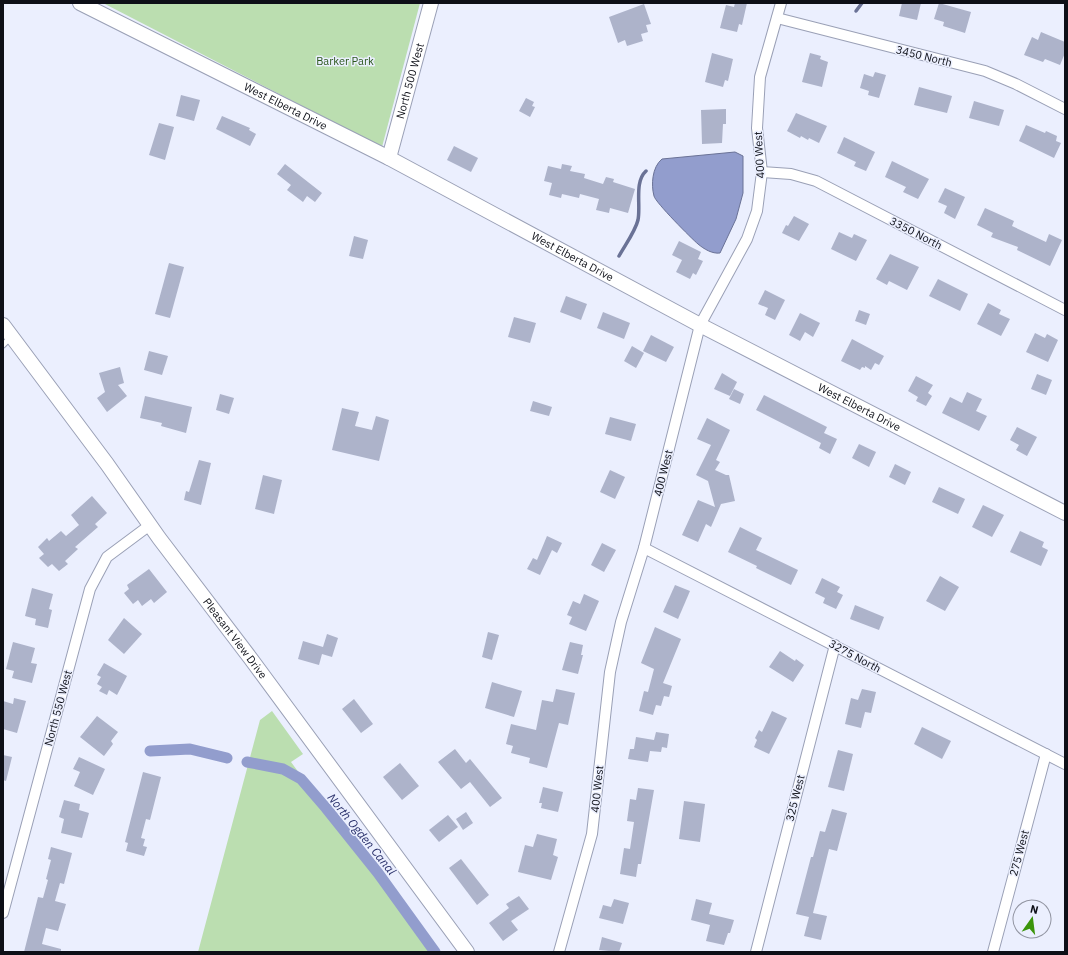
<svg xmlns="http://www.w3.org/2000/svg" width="1068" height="955" font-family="'IBM Plex Sans',sans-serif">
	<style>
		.green { fill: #bbdeb0 }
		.water { fill: #929dcd; stroke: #6a7296 }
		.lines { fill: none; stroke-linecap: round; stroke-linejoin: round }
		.stream { stroke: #6a7296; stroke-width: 3.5 }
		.canal { stroke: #929dcd; stroke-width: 11 }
		.building { fill: #adb3ca }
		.lane-casing { stroke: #9aa0b6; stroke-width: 7 }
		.street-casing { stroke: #9aa0b6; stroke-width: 12 }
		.secondary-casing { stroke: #9aa0b6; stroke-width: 16 }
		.lane { stroke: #fff; stroke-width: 5 }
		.street { stroke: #fff; stroke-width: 10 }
		.secondary { stroke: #fff; stroke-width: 14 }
		.labels { text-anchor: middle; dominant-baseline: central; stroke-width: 3; stroke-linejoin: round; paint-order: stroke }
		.street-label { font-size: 11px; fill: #0d0f17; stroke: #ebeffe }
		.park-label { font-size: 11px; fill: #2a561b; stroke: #ebeffe }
		.water-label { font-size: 12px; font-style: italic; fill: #282f6a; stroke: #ebeffe }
	</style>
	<rect width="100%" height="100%" fill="#ebeffe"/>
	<g class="green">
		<polygon points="103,3 420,3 382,147"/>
		<polygon points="272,711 303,754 291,762 431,952 198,952 260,720"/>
	</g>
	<path class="water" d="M735,152L743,156V193L736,219L720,253C712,254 704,249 698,244C692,239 655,202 654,196C651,185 652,167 662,159Z"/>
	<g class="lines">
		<g class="stream">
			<polyline points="856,11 862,3"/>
			<path d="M619,256C625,245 635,232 638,220C641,205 634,182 646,171"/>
		</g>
		<g class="canal">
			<polyline points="150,751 190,749 227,758"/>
			<polyline points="247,762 283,769 301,779 326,808 378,873 435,952"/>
		</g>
	</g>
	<g class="building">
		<polygon points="735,3 747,3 742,25 739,24 737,32 720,28 726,5 734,7"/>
		<polygon points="902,3 921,3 917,20 899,16"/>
		<polygon points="939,3 971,12 965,33 943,26 944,22 934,19"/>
		<polygon points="644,4 651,24 646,25 648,32 641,34 643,41 627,46 625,40 618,43 609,17"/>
		<polygon points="1041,32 1065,42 1065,53 1060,65 1045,59 1043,62 1024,55 1032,37 1038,40"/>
		<polygon points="712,53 733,59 728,81 725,80 723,87 705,82"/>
		<polygon points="810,53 821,56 820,59 828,62 822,87 802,82"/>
		<polygon points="875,72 886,75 879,98 868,95 869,91 860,88 864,74 873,77"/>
		<polygon points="919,87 952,96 947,113 914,105"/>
		<polygon points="181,95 200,100 194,121 176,116"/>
		<polygon points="526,98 534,102 532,106 535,107 530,117 519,111"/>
		<polygon points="974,101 1004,110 999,126 969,118"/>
		<polygon points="726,109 726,124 723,124 722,143 702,144 701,110"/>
		<polygon points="796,113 827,126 819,143 809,138 808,140 801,136 800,138 787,131"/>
		<polygon points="222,116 250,128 249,130 256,134 250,146 216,129"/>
		<polygon points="159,123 174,127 165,160 149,155"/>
		<polygon points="1026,125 1045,133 1046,131 1057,136 1056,141 1061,143 1054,158 1019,141"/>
		<polygon points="844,137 875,152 866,171 854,166 856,162 837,153"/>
		<polygon points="454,146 478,158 471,172 447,160"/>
		<polygon points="892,161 929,179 918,199 903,192 906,187 885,177"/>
		<polygon points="285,164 322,193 315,202 307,196 303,202 287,190 291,185 277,174"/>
		<polygon points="562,164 572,166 570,171 585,174 584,178 603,184 606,177 614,179 613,182 635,189 628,213 610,208 609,213 596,210 599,199 580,194 579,198 562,194 561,198 549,195 552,183 544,181 548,166 561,169"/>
		<polygon points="945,188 965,197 955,219 944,213 947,206 938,202"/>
		<polygon points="985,208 1014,221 1012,226 1046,242 1049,234 1062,240 1050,266 1017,250 1018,247 991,237 993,233 977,225"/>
		<polygon points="794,216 809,224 799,241 782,233 786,225 788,226"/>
		<polygon points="839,232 852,238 854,234 867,240 856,261 831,249"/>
		<polygon points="354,236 368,240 363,259 349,256"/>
		<polygon points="679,241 701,252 698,259 703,261 696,275 693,273 690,279 676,272 682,260 672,255"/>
		<polygon points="890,254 919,267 907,290 889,281 887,285 876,279"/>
		<polygon points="169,263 184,267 170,318 155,314"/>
		<polygon points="938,279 968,294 960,311 929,296"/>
		<polygon points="765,290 785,300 775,320 765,315 768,308 758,304"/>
		<polygon points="566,296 587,304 581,320 560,312"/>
		<polygon points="988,303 1001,310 999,314 1010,319 1001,336 977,324"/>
		<polygon points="859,310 870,314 866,325 855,321"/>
		<polygon points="603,312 630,323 624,339 597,328"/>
		<polygon points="800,313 820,323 813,337 805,332 800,341 789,335"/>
		<polygon points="514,317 536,323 530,343 508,337"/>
		<polygon points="1035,333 1045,338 1047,334 1058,340 1048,362 1026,352"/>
		<polygon points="651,335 674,347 666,362 643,351"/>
		<polygon points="852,339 884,356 879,365 875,363 871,370 865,366 865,368 862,367 860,370 841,361"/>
		<polygon points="632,346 644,353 636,368 624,361"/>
		<polygon points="149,351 168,356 162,375 144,370"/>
		<polygon points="120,367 124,383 118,385 127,396 107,412 97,398 105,392 99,373"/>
		<polygon points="722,373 737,382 730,396 714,389"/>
		<polygon points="1037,374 1052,380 1046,395 1031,389"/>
		<polygon points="916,376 933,385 928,393 932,396 926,406 916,401 918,397 908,391"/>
		<polygon points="734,389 744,394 740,404 729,399"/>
		<polygon points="967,392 982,399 976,411 987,416 979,431 942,413 950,397 962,403"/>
		<polygon points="220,394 234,398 229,414 216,410"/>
		<polygon points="764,395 827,427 824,433 837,439 830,454 819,448 821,443 756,410"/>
		<polygon points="145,396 192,407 186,433 161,426 162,423 140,418"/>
		<polygon points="533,401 552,407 549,416 530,411"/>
		<polygon points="342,408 359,412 355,426 372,430 376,416 389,420 379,461 332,450"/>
		<polygon points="610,417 636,424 631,441 605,434"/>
		<polygon points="707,418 730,430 716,460 720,462 715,470 726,475 729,475 735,501 721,504 711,527 706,524 698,542 682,535 698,500 715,507 708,481 696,475 711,445 697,439"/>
		<polygon points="1017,427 1037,437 1027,456 1016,450 1019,445 1010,440"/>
		<polygon points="859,444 876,452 869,467 852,458"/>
		<polygon points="199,460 211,463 201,505 184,500 186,491 189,492"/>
		<polygon points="895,464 911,472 905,485 889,477"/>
		<polygon points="610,470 625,477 615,499 600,492"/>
		<polygon points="263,475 282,480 274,514 255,509"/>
		<polygon points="939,487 965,499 958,514 932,502"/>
		<polygon points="92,496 107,513 95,524 98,527 75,547 78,549 65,561 68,564 59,571 52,564 48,567 39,558 44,554 38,547 47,538 49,541 61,531 66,536 79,525 71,515"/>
		<polygon points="983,505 1004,515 992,537 972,527"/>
		<polygon points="740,527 762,538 756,550 798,570 791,585 756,568 757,566 728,552"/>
		<polygon points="1020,531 1044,542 1042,547 1048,550 1041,566 1010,552"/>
		<polygon points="547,536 562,543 557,553 552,550 540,575 527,569 533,558 537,560"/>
		<polygon points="602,543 616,550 604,572 591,565"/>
		<polygon points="149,569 167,592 154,603 151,599 142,606 138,600 133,604 124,593 129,589 127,585"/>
		<polygon points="940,576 959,587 945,611 926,601"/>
		<polygon points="822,578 840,587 837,592 843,595 836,609 823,603 825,598 815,593"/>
		<polygon points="675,585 690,591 678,619 663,612"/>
		<polygon points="32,588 53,594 49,609 52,610 48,628 35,625 36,619 25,616"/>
		<polygon points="584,594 599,601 586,631 569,624 572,617 567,615 573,601 580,604"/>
		<polygon points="855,605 884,617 879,630 850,619"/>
		<polygon points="124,618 142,634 124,654 108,640"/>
		<polygon points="655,627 681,639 663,683 672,686 669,697 664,696 661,706 656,705 653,715 639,711 644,691 648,692 654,669 641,663"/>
		<polygon points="488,632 499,635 492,660 482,657"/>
		<polygon points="327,634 338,638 332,657 322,654 319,665 298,659 303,641 323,647"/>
		<polygon points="13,642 35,648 31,663 37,664 32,683 12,678 14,671 6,669"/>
		<polygon points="570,642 583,645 581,655 583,655 578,674 562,670"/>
		<polygon points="780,651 795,661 796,659 804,665 793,682 769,667"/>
		<polygon points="104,663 127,676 117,695 109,690 107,695 99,691 102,687 97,684 101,677 97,675"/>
		<polygon points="492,682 522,691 514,717 485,708"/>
		<polygon points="556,689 575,693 568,725 559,723 547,768 529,763 530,758 511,753 513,746 506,744 511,724 536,730 542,700 553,702"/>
		<polygon points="862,689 876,692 871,713 865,712 861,728 845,724 851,698 858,700"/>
		<polygon points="14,698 26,701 17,733 3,729 3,701 13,704"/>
		<polygon points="354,699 373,724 361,733 342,709"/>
		<polygon points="772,711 787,718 769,754 754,747 757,740 755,738 759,730 762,732"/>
		<polygon points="97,716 118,732 111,741 113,744 104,756 80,737"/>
		<polygon points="922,727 951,741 942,759 914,744"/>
		<polygon points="656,732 669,734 667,748 662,747 661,752 650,751 648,762 628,759 630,749 634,749 636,737 654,740"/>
		<polygon points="455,749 466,763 470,759 502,798 490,807 470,782 461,789 438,762"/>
		<polygon points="838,750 853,754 844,791 828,787"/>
		<polygon points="3,755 12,757 6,781 3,780"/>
		<polygon points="79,757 105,769 93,795 74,786 80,772 73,769"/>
		<polygon points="400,763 419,786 402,800 383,777"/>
		<polygon points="143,772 161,777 150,820 146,819 141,838 145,839 143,846 147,847 144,856 126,851 128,843 125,842"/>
		<polygon points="543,787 563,792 558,812 541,808 542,803 539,803"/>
		<polygon points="638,788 654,790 641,864 638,864 636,877 620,874 624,848 630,849 634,822 627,821 630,799 636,800"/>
		<polygon points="64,800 80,804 79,810 89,813 82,838 61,833 64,819 59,817"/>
		<polygon points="684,801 705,804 700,842 679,839"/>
		<polygon points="832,809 847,813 837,851 829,849 813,913 827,916 821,940 804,936 809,917 796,914 811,857 813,857 820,831 825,832"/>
		<polygon points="466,812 473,823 463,830 456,819"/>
		<polygon points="448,815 458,827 439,842 429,830"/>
		<polygon points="537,834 557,839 553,855 558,857 551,880 518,872 525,845 533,847"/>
		<polygon points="51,847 72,853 64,884 60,883 55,901 66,904 58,931 46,928 42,944 61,949 61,952 24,952 38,897 43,898 48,880 46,879 51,860 48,859"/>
		<polygon points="461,859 489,895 477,905 449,868"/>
		<polygon points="519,896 529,909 511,921 518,930 503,941 489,923 509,908 506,904"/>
		<polygon points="614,899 629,903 623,924 599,918 603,905 611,907"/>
		<polygon points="696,899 712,903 709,914 734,920 730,933 728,933 724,945 706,941 710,925 691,920"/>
		<polygon points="602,937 622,943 619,952 599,950"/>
	</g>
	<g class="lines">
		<g class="lane-casing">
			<polyline id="lane" points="3,345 11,337"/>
		</g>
		<g class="street-casing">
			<g id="street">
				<polyline points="777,18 985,71 1016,84 1065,109"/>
				<polyline points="762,172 791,174 816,181 1065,310"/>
				<polyline points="644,548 1065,764"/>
				<polyline points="3,913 90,589 107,557 150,525"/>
				<polyline points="559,952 592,834 610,672 621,622 644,548 700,325 747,239 757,211 762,172 757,128 760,77 781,3"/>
				<polyline points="756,952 835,645"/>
				<polyline points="993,952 1046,754"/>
			</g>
		</g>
		<g class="secondary-casing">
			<g id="secondary">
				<path id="s1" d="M80,3L389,158L700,325L1065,513"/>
				<path id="s2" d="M389,158L431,3"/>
				<path id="s3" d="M3,325L107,464L159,538L251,659L467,952"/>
			</g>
		</g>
		<use href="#lane" class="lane"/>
		<use href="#street" class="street"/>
		<use href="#secondary" class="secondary"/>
	</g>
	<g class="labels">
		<g class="street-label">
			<text transform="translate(924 56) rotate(14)">3450 North</text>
			<text stroke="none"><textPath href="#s2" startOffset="80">North 500 West</textPath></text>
			<text stroke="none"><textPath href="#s1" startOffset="230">West Elberta Drive</textPath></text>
			<text transform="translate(759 155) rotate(-93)">400 West</text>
			<text transform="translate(916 233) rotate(27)">3350 North</text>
			<text stroke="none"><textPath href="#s1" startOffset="554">West Elberta Drive</textPath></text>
			<text stroke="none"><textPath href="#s1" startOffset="878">West Elberta Drive</textPath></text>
			<text transform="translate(663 473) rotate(-76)">400 West</text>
			<text stroke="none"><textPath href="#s3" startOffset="390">Pleasant View Drive</textPath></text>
			<text transform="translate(855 656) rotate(28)">3275 North</text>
			<text transform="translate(58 708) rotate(-75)">North 550 West</text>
			<text transform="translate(597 789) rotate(-84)">400 West</text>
			<text transform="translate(795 798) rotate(-76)">325 West</text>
			<text transform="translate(1019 853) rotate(-75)">275 West</text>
		</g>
		<g class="park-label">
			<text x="345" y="61">Barker Park</text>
		</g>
		<g class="water-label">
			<text transform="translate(362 834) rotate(51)">North Ogden Canal</text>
		</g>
	</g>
	<rect width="1068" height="955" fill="none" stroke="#0d0f17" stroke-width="8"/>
	<g transform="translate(1032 919) rotate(14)"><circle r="19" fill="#ebeffe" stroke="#9295a2"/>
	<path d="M0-3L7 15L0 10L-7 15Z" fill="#3b950b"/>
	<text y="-6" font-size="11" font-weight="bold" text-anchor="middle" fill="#0d0f17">N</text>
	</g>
</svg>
